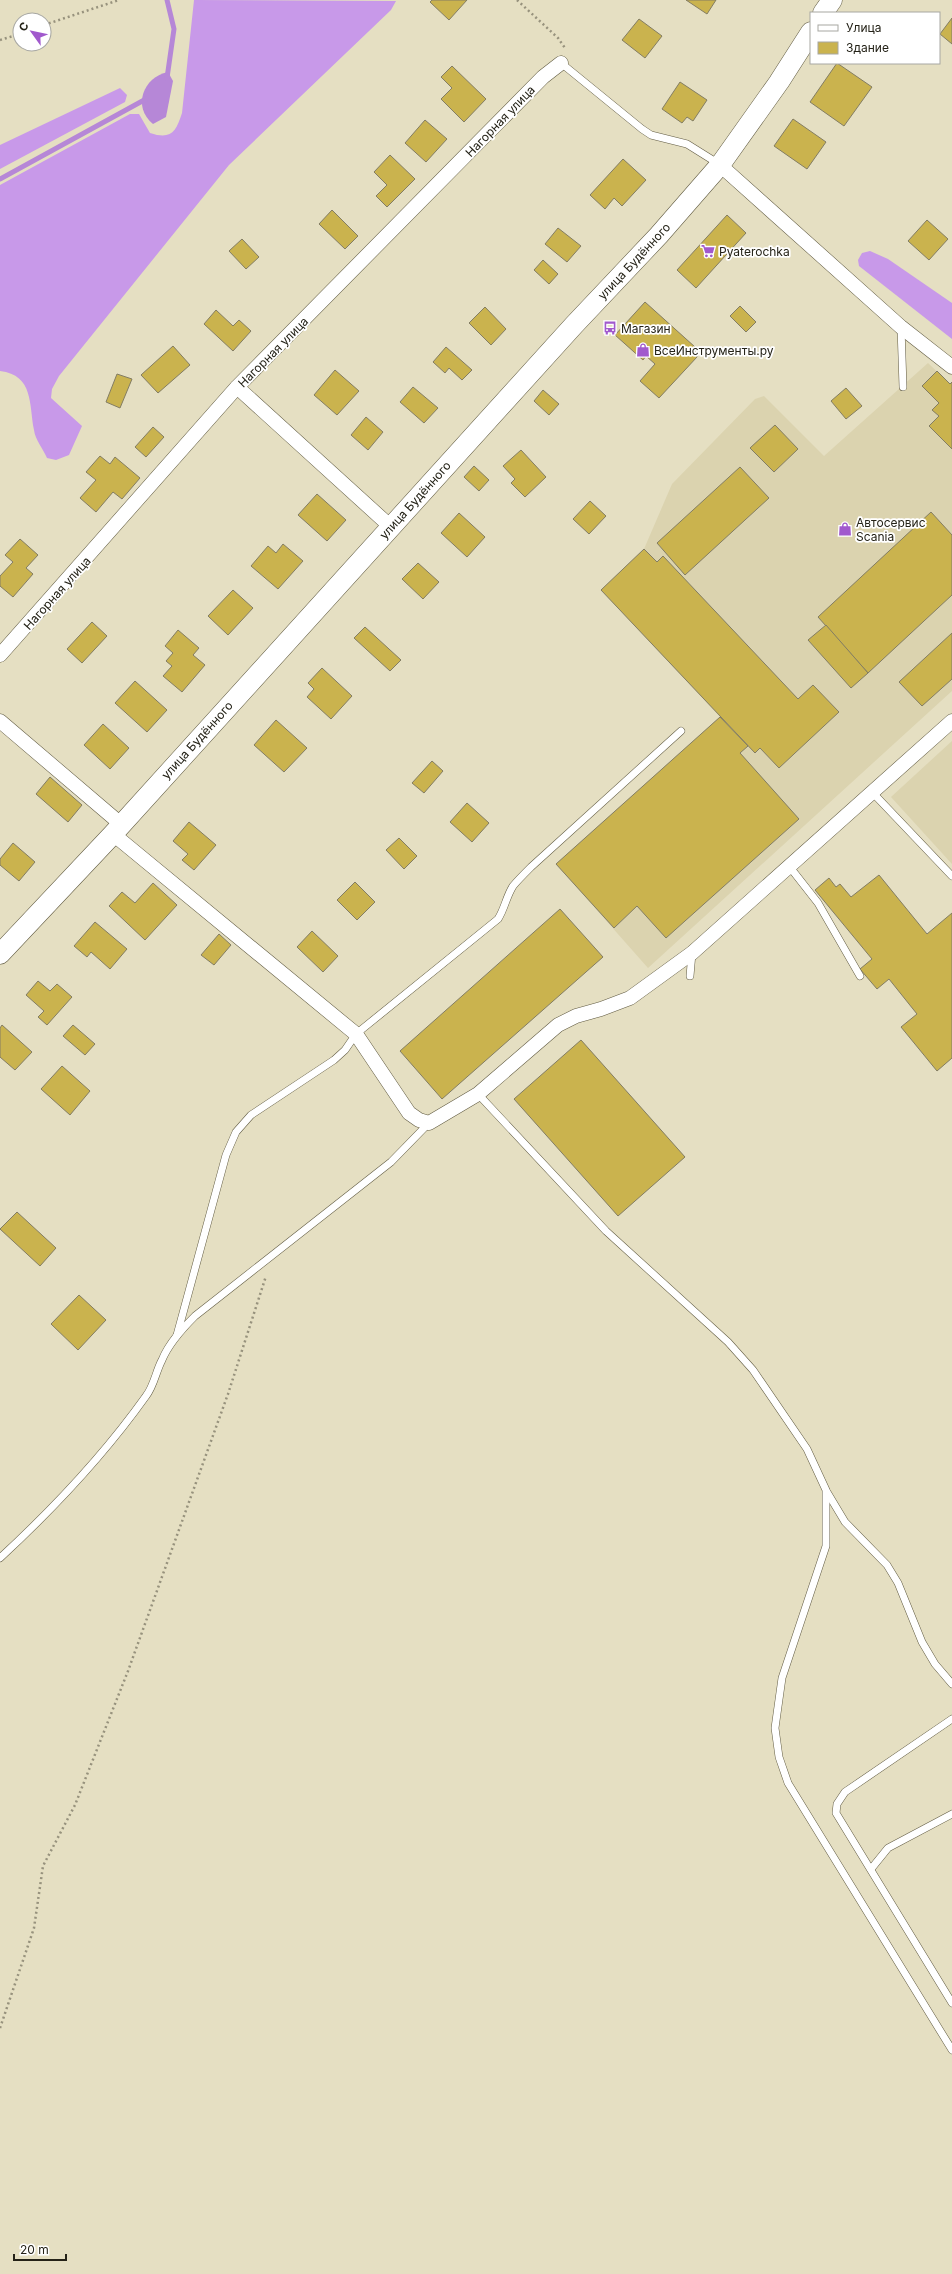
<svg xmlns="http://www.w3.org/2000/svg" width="952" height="2274" font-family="Inter,sans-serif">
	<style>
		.built { fill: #dbd3af }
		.forest { fill: #c899e9 }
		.water { fill: #b687d7 }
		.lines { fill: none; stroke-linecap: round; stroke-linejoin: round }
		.stream { stroke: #b687d7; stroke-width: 5 }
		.building { fill: #cab34e; stroke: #837d63 }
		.lane-casing { stroke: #615b42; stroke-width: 8 }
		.street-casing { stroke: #615b42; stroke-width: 15 }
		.secondary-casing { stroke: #615b42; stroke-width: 21 }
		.path { stroke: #97927d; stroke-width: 2.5; stroke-dasharray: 2 3; stroke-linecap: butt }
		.lane { stroke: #fff; stroke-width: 7 }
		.street { stroke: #fff; stroke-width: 14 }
		.secondary { stroke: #fff; stroke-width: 20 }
		.labels { text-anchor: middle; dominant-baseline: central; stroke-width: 3.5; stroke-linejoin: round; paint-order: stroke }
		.street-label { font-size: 12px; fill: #242217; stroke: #fff }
		.poi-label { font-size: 12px; fill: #242217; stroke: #fff; text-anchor: start }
	</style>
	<rect width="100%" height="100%" fill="#e5dfc2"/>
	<g class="built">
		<polygon points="928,363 950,384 952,382 952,691 648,968 556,864 720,717 601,590 644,549 672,484 755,399 764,396 824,456"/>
		<polygon points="952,741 952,864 891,797"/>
	</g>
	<g class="forest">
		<path d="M194,0L396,1L391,10L229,165L59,376L52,389L51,398L82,426L69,455L56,460L47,458C43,449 35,439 34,430C29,405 34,375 0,371V185L130,114H139L150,133C171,140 176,132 182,113Z"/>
		<polygon points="120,88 127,95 125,102 0,169 0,145"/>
		<polygon points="870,251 888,259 952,303 952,339 859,266 858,260 862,253"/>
	</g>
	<path class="water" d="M168,72L173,81L166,117L153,124C132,107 143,77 168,72Z"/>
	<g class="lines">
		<g class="stream">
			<polyline points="167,0 174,29 167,78"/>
			<polyline points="0,179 146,99"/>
		</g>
	</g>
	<g class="building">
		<polygon points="432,0 467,0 449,20 430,2"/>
		<polygon points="686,0 716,0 707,14"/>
		<polygon points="952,18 952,44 940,34"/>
		<polygon points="639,19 662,36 645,58 622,40"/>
		<polygon points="837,63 872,87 844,126 810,102"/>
		<polygon points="452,66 486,99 464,122 441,99 452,88 441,77"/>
		<polygon points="680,82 707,100 693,121 687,117 682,123 662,109"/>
		<polygon points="793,119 826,142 807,169 774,146"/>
		<polygon points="425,120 447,139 426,162 405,143"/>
		<polygon points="390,155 415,179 387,207 376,196 387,185 374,172"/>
		<polygon points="623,159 646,180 622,206 614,198 605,209 590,195"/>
		<polygon points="332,210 358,236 345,249 319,224"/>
		<polygon points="727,215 746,233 696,288 677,270"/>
		<polygon points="927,220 948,239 929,260 908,241"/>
		<polygon points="558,228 581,246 567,262 545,244"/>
		<polygon points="242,239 259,257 246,269 229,251"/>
		<polygon points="543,260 558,274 549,284 534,270"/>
		<polygon points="645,302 695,347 697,357 659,398 640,381 655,364 646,356 643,360 615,335"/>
		<polygon points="740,306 756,322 746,332 730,316"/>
		<polygon points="485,307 506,329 491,345 469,323"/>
		<polygon points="216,310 233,326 239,320 251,331 233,351 204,324"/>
		<polygon points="173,346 190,365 158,393 141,375"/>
		<polygon points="446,347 472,370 462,380 449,368 445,373 433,362"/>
		<polygon points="335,370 359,391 337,415 314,395"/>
		<polygon points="937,371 950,384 952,382 952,449 929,426 939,416 932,410 939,403 922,386"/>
		<polygon points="117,374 132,379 120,408 106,402"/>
		<polygon points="413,387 438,408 424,423 400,402"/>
		<polygon points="846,388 862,406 846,419 831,401"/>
		<polygon points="543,390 559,404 549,415 534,401"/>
		<polygon points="366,417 383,432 368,450 351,435"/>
		<polygon points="775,425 798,449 774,472 750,448"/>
		<polygon points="153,427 164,437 146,457 135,447"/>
		<polygon points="521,450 546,477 525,497 511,483 515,479 503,466"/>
		<polygon points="100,456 110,464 115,457 140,478 122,499 113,492 96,512 80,498 96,480 86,472"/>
		<polygon points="474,466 489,480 479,491 464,477"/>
		<polygon points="740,467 769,498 685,575 657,543"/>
		<polygon points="317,494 346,520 327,541 298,515"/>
		<polygon points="590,501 606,516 589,534 573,519"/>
		<polygon points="931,512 952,535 952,595 868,673 818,617"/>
		<polygon points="459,513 485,537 467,557 441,533"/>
		<polygon points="20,539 38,555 26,568 33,574 13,597 0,586 0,576 13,562 5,555"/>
		<polygon points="283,544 303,561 278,589 251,566 268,546 276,553"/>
		<polygon points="644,549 657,562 663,556 798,699 813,685 839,712 779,768 760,748 755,753 601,590"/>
		<polygon points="418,563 439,582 423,599 402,579"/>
		<polygon points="233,590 253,608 228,635 208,616"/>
		<polygon points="92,622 107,636 82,663 67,649"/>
		<polygon points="826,625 868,673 851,688 808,640"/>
		<polygon points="365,627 401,660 390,671 354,638"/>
		<polygon points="178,630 199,648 193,655 205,665 182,692 163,676 172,666 166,661 173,653 165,646"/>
		<polygon points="952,633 952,679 922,706 899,682"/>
		<polygon points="322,668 352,696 331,719 307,697 314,689 308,683"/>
		<polygon points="135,681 167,710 147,732 115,703"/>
		<polygon points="720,717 748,746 740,753 799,819 666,938 637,906 614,928 556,864"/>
		<polygon points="276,720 307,748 284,772 254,745"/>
		<polygon points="103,724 129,748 110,769 84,745"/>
		<polygon points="432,761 443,771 424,793 412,783"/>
		<polygon points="50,777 82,805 68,822 36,794"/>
		<polygon points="467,803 489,823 472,842 450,822"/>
		<polygon points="189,822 216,845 194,870 182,860 188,854 173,841"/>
		<polygon points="399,838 417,856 404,869 386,850"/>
		<polygon points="13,843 35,862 19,881 0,865 0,859"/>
		<polygon points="879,875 927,934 952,913 952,1058 937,1071 901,1027 917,1014 889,979 877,989 860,969 872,959 815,890 829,878 836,887 840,884 851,897"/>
		<polygon points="355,882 375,902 357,920 337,900"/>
		<polygon points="153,883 177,905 145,940 109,906 122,892 135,903"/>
		<polygon points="560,909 603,957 442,1099 400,1051"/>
		<polygon points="95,922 127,949 110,969 91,952 87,957 74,946"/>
		<polygon points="312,931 338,956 323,972 297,947"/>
		<polygon points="219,934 231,945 214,965 201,955"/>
		<polygon points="38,981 50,991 57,984 72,997 47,1025 38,1017 44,1011 26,995"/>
		<polygon points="2,1025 32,1052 15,1070 0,1057 0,1028"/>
		<polygon points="73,1025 95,1044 85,1055 63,1036"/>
		<polygon points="581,1040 685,1157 618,1216 514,1099"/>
		<polygon points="62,1066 90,1091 70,1115 41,1089"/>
		<polygon points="17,1212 56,1248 40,1266 0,1229"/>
		<polygon points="79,1295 106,1320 78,1350 51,1324"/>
	</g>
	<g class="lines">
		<g class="lane-casing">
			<g id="lane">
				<polyline points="561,63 642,129 651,135 687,144 719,164"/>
				<polyline points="901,327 903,387"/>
				<polyline points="872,792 952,876"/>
				<polyline points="789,866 818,903 860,976"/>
				<polyline points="690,976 692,953"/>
				<polyline points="478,1094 606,1231 728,1342 753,1370 807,1449 826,1490 826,1546 782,1678 775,1728 779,1757 788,1783 952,2050"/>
				<path d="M177,1335L226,1155L236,1132L251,1115L334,1060L345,1050L356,1034L498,919C505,908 506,897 513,886C518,880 525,873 531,867L681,731"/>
				<polyline points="827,1492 845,1522 887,1565 898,1583 922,1642 935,1664 952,1684"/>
				<path d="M0,1558C53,1509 104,1455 146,1396C154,1386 156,1371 162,1360C169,1343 182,1329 195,1316L391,1162L429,1123"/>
				<polyline points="952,1719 845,1792 837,1804 836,1813 952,2003"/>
				<polyline points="871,1869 888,1848 952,1814"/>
			</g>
		</g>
		<g class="street-casing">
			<g id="street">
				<polyline points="720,165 901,327 952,367"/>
				<polyline points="237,387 391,527"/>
				<polyline points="0,655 237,387 543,77 561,63"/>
				<polyline points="0,721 122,825"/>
				<polyline points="113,834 356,1034 409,1113 419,1120 429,1123 478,1094 558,1025 576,1016 601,1009 630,998 692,953 952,721"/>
			</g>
		</g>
		<g class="secondary-casing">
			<g id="secondary">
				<polyline points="823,13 832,0"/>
				<polyline points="0,954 113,834 574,325 659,235 720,165 779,82 811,32"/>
			</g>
		</g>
		<g class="path">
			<polyline points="517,0 558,38 565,48"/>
			<polyline points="44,25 119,0"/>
			<polyline points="0,40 20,34"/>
			<polyline points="0,2028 34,1928 43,1866 75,1805 128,1671 228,1394 266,1276"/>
		</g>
		<use href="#lane" class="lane"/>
		<use href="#street" class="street"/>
		<use href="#secondary" class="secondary"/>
	</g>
	<defs>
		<g id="supermarket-bare" transform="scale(1.08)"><path d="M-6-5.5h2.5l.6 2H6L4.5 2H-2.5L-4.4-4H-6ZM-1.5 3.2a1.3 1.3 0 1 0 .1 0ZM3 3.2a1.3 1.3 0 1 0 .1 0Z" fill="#a159cd" stroke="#fff" stroke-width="2.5" paint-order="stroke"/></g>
		<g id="bus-bare" transform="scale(1.08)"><path d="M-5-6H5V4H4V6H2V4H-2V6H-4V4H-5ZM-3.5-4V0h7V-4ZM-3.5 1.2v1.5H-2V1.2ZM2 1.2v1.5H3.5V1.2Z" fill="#a159cd" stroke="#fff" stroke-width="2.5" paint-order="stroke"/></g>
		<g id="shop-bare" transform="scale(1.08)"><path d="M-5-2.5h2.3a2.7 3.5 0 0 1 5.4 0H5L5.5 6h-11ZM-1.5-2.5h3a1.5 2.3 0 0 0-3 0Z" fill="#a159cd" stroke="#fff" stroke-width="2.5" paint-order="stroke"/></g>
	</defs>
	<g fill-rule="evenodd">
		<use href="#supermarket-bare" x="708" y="251"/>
		<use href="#bus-bare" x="610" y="328"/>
		<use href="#shop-bare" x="643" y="350"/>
		<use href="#shop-bare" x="845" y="529"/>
	</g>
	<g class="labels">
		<g class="street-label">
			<text transform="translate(500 121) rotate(-46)">Нагорная улица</text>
			<text transform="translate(634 261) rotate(-47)">улица Будённого</text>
			<text transform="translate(273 352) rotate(-45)">Нагорная улица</text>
			<text transform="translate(415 500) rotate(-48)">улица Будённого</text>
			<text transform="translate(57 593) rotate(-48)">Нагорная улица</text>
			<text transform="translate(197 740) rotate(-48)">улица Будённого</text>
		</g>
		<g class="poi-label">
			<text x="719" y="251">Pyaterochka</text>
			<text x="621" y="328">Магазин</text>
			<text x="654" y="350">ВсеИнструменты.ру</text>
			<text x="856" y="522">Автосервис<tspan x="856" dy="14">Scania</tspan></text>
		</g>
	</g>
	<rect x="810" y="12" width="130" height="52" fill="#ffffff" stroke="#a7a7a2"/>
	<rect x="818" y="25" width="20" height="6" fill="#ffffff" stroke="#a7a7a2"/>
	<text x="846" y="32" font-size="12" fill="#242217">Улица</text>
	<rect x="818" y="42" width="20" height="12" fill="#cab34e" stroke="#a7a7a2"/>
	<text x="846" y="52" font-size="12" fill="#242217">Здание</text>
	<g transform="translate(32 32) rotate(303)"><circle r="19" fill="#ffffff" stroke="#a7a7a2"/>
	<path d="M0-3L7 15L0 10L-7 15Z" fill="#a159cd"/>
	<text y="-6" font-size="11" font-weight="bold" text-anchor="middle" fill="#242217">С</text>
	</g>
	<path d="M14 2254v6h52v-6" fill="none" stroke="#242217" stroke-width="2"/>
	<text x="20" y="2254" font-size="12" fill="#242217" stroke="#ffffff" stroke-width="3" paint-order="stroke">20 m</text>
</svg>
